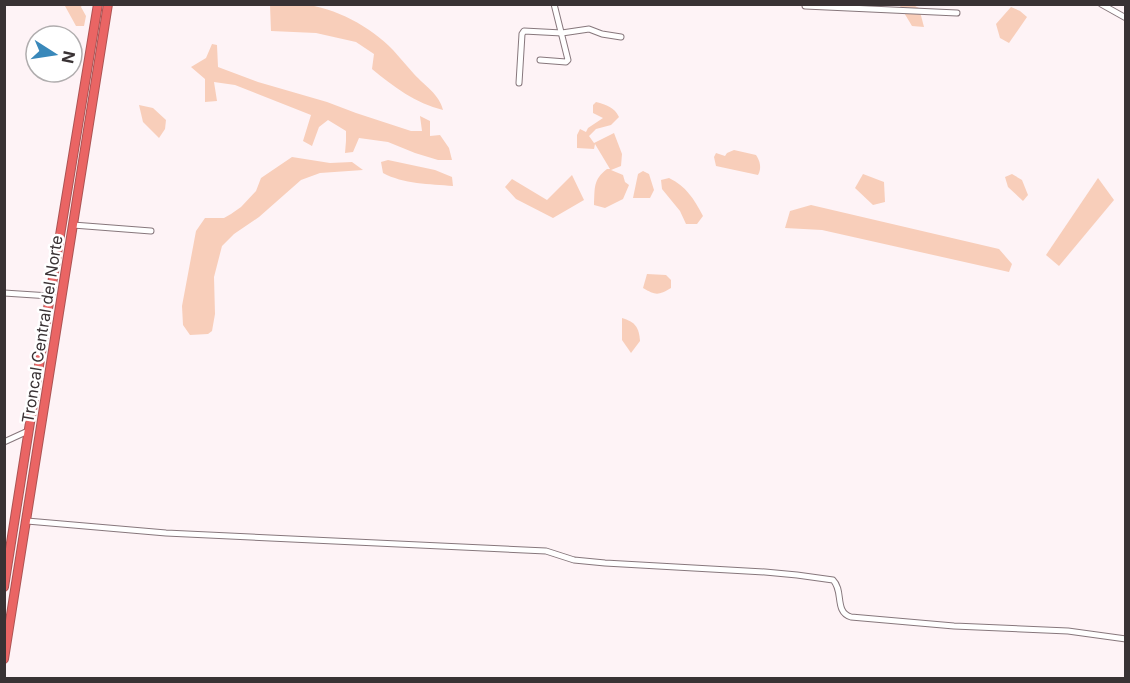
<svg xmlns="http://www.w3.org/2000/svg" width="1130" height="683" font-family="Inter,sans-serif">
	<style>
		.green { fill: #f8ceba }
		.lines { fill: none; stroke-linecap: round; stroke-linejoin: round }
		.minor-casing { stroke: #87777c; stroke-width: 7 }
		.highway-casing { stroke: #ac5353; stroke-width: 10 }
		.minor { stroke: #fff; stroke-width: 5 }
		.highway { stroke: #ea6564; stroke-width: 8 }
		.labels { text-anchor: middle; dominant-baseline: central; stroke-width: 5; stroke-linejoin: round; paint-order: stroke }
		.street-label { font-size: 16px; fill: #393234; stroke: #fff }
	</style>
	<rect width="100%" height="100%" fill="#fef3f6"/>
	<g class="green">
		<path d="M270,5C281,4 292,3 303,4C335,8 370,26 393,50C400,58 407,66 414,74C425,86 439,94 443,110C415,103 394,87 372,69L374,54L356,42L316,33L271,31Z"/>
		<polygon points="907,5 913,5 919,8 924,27 912,26 900,6"/>
		<polygon points="65,6 82,5 81,7 86,16 84,26 76,26"/>
		<polygon points="1011,7 1020,11 1027,17 1009,43 1000,38 996,24"/>
		<polygon points="212,44 217,45 218,67 258,82 327,102 356,113 411,131 422,131 420,116 430,121 430,136 440,135 449,148 452,160 438,160 415,153 388,142 359,138 353,152 345,153 346,141 346,131 328,120 319,127 312,146 303,141 311,115 235,85 214,82 217,101 205,102 205,79 191,67 206,58"/>
		<path d="M596,102C607,105 614,107 619,117L611,125L596,129L589,136L594,143L614,133L622,154L621,166L611,170L623,175L625,182L629,185L623,199L605,208L594,205C595,187 593,180 607,169H610L595,144L594,149L577,148V135L580,129L586,132L588,128L603,118L593,113V105Z"/>
		<polygon points="139,105 153,108 166,120 165,129 159,138 143,122"/>
		<path d="M734,150L756,155C760,161 762,168 758,175L716,166L714,157L716,153L725,156L727,153Z"/>
		<polygon points="292,157 330,163 352,162 363,170 320,173 301,180 259,217 234,234 222,246 214,277 215,314 212,331 208,334 190,335 183,325 182,306 196,231 205,218 224,218 231,214 241,207 256,191 261,178"/>
		<path d="M388,160L435,170L452,177L453,186C430,184 403,184 383,173L381,162Z"/>
		<polygon points="643,171 649,174 654,190 650,198 633,198 638,174"/>
		<polygon points="863,174 884,182 885,202 873,205 855,188"/>
		<polygon points="1012,174 1022,180 1028,195 1023,201 1008,187 1005,177"/>
		<polygon points="572,175 584,200 553,218 516,199 505,187 512,179 547,200"/>
		<path d="M669,178C686,186 694,199 703,216L697,224H686L680,211L662,189L661,180Z"/>
		<polygon points="1098,178 1114,200 1059,266 1046,255"/>
		<polygon points="811,205 999,249 1012,264 1009,272 822,230 785,228 790,211"/>
		<path d="M647,274L666,275L671,280V288C658,296 655,295 643,288Z"/>
		<path d="M622,318C635,322 639,327 640,341L631,353L622,340Z"/>
	</g>
	<g class="lines">
		<g class="minor-casing">
			<g id="minor">
				<polyline points="805,4 805,6 957,13"/>
				<polyline points="1101,4 1126,18"/>
				<polyline points="540,60 566,62 568,60 554,4"/>
				<polyline points="519,83 522,34 524,31 562,33 589,29 602,34 621,37"/>
				<polyline points="73,225 151,231"/>
				<polyline points="4,293 50,296"/>
				<polyline points="4,442 28,431"/>
				<path d="M27,521L166,533L546,551L574,560L605,563L765,572L797,575L833,580C844,591 834,612 851,617L954,626L1068,631L1126,639"/>
			</g>
		</g>
		<g class="highway-casing">
			<g id="highway">
				<polyline points="4,587 50,296 98,4"/>
				<polyline points="4,659 108,4"/>
			</g>
		</g>
		<use href="#minor" class="minor"/>
		<use href="#highway" class="highway"/>
	</g>
	<g class="labels">
		<g class="street-label">
			<text transform="translate(42 329) rotate(-81)">Troncal Central del Norte</text>
		</g>
	</g>
	<rect width="1130" height="683" fill="none" stroke="#393234" stroke-width="12"/>
	<g transform="translate(54 54) rotate(102)"><circle r="28" fill="#ffffff" stroke="#b0adae" stroke-width="1.5"/>
	<path d="M0-4.5L10 22L0 15L-10 22Z" fill="#3988ba"/>
	<text y="-9" font-size="16" font-weight="bold" text-anchor="middle" fill="#393234">N</text>
	</g>
</svg>
